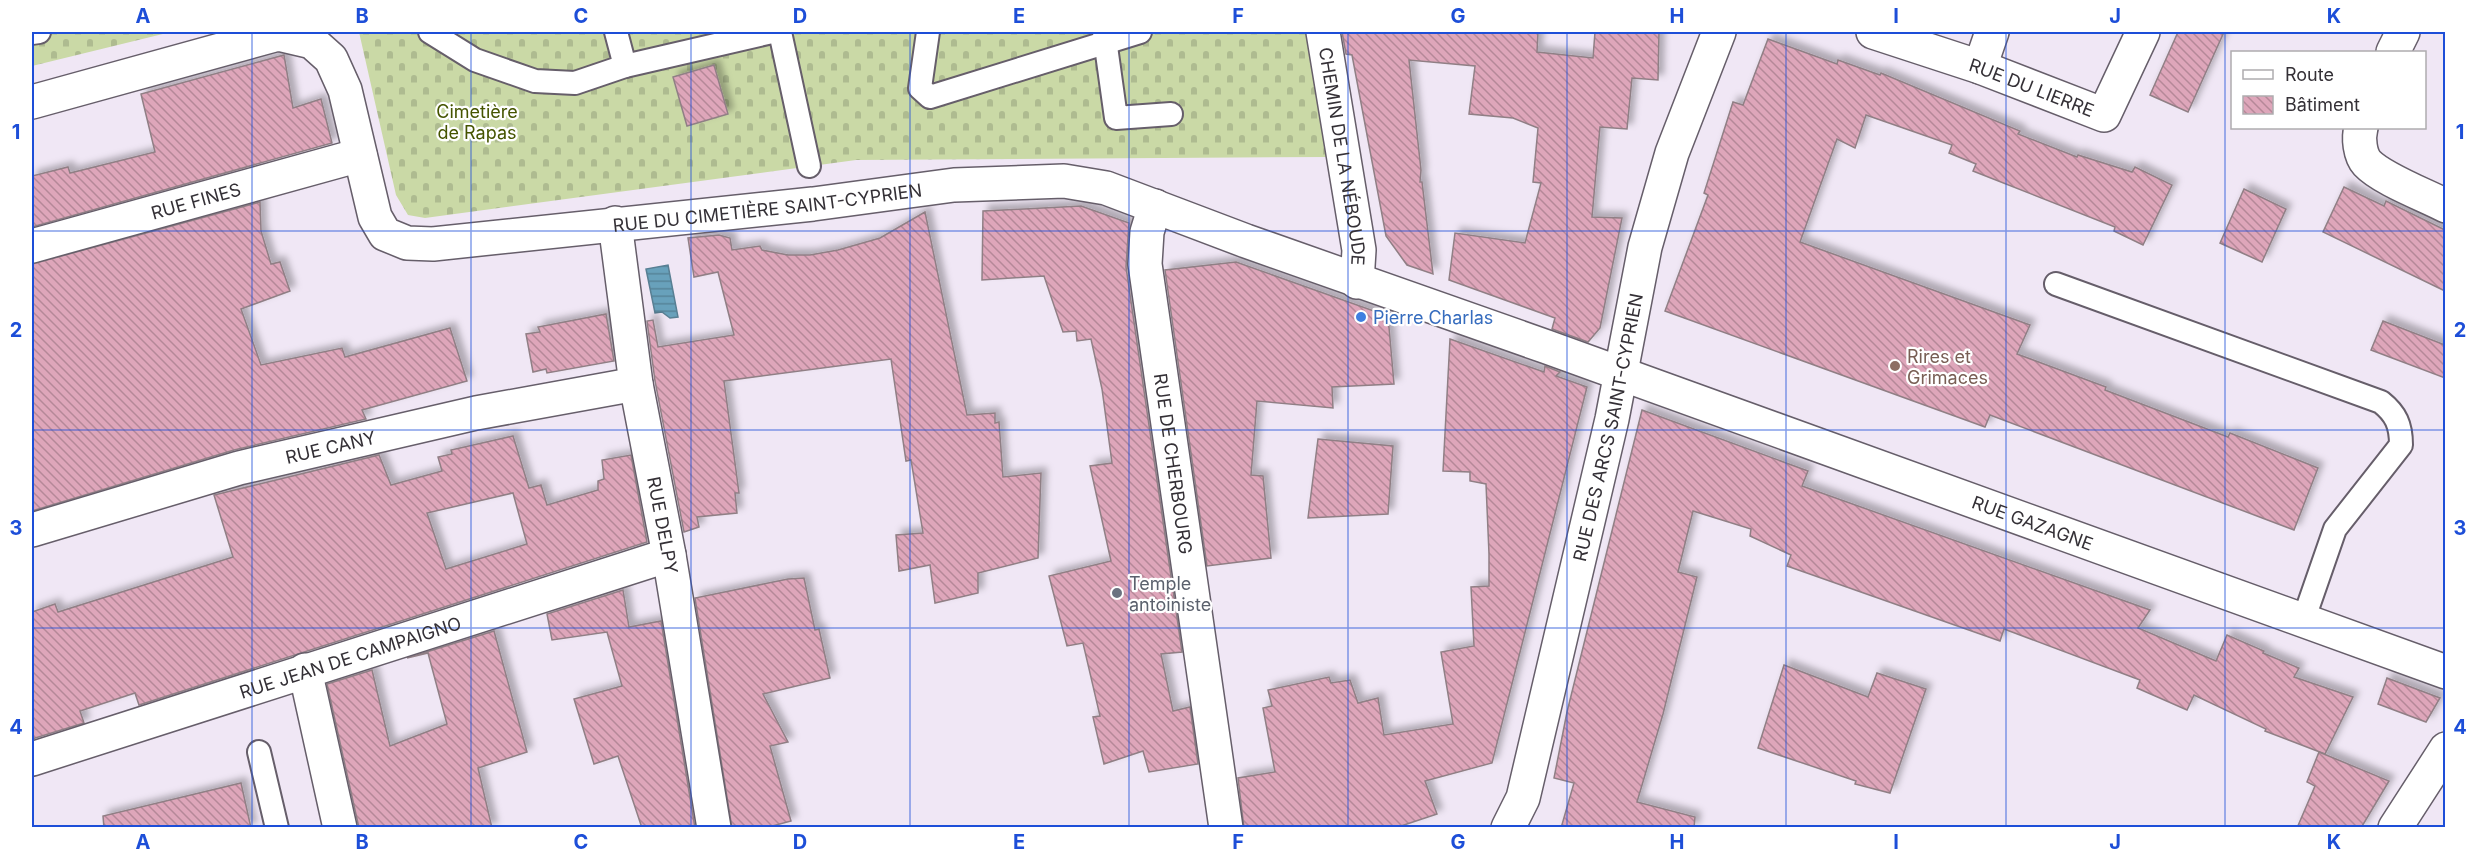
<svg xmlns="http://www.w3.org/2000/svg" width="2477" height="859" font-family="Inter,sans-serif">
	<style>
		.cemetery { fill: url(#cemetery-stones) }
		.water { fill: url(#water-rules); stroke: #587f93; stroke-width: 1.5 }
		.building { fill: url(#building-back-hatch); stroke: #907f85; stroke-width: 1.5; fill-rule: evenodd; filter: url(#shadow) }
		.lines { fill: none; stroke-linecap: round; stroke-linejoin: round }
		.service-casing { stroke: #665e6a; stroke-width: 26 }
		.minor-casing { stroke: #665e6a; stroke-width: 36 }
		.tertiary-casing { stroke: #665e6a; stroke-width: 36 }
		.service { stroke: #fff; stroke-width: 22 }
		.minor { stroke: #fff; stroke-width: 33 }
		.tertiary { stroke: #fff; stroke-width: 33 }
		.grid { fill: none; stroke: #1d4ed8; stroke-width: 1.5; stroke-opacity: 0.55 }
		.shop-dot { fill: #3f7fe0; stroke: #fff; stroke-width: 2 }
		.education-dot { fill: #8d6e63; stroke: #fff; stroke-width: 2 }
		.worship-dot { fill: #6b7280; stroke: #fff; stroke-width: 2 }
		.labels { text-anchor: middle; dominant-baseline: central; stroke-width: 4.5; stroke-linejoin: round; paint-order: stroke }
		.street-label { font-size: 18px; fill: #343036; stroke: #fff }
		.park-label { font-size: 18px; fill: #455400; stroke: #fff }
		.shop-label { font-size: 18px; fill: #366cbe; stroke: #fff; text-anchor: start }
		.education-label { font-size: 18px; fill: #785e54; stroke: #fff; text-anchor: start }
		.worship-label { font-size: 18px; fill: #5b616d; stroke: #fff; text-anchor: start }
		.neatline { fill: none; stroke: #1d4ed8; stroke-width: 2 }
		.grid-label { font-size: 20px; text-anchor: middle; font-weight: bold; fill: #1d4ed8 }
	</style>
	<defs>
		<pattern id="cemetery-stones" width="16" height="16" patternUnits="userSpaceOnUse" patternTransform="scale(1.5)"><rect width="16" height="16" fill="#cad9a6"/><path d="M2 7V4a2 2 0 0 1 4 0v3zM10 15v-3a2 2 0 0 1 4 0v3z" fill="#aebb90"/></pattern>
		<pattern id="water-rules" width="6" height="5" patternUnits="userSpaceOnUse" patternTransform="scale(1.5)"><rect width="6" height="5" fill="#68a1bb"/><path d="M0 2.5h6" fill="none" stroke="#568499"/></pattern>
		<pattern id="building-back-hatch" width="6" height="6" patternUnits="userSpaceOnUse" patternTransform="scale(1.5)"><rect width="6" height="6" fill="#dea6ba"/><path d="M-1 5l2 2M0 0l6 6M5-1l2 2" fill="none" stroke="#b58898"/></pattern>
		<filter id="shadow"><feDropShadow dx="5.5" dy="-5.5" stdDeviation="3" flood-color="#0004"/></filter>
	</defs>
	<rect width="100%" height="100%" fill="#f0e7f5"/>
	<g class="cemetery">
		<polygon points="32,32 171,32 32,66"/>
		<polygon points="359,32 1306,32 1329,157 856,160 425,218 408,215 396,195"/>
	</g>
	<polygon class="water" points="668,265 678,317 670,318 662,312 655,313 646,269"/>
	<g class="building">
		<polygon points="1342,32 1538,32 1537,52 1593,58 1595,32 1659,32 1658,80 1632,78 1627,129 1600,127 1592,217 1622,218 1600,328 1588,342 1552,329 1555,318 1449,280 1455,233 1525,243 1541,183 1533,182 1538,128 1513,118 1469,114 1475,66 1409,60 1421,170 1420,182 1422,182 1433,274 1407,265 1386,236 1352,55 1346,54"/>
		<polygon points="2178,32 2224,32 2188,112 2150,95"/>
		<polygon points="1768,39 1837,64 1838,60 1880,75 1881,73 2020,131 2018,134 2077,157 2078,155 2132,172 2135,167 2172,185 2143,245 2114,231 2115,227 1973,171 1976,164 1949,153 1952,145 1866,115 1855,148 1837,139 1800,242 2030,325 2017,354 2106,387 2105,390 2228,437 2230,433 2318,468 2294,530 1990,415 1985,427 1665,311 1708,195 1704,193 1733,102 1743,105"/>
		<polygon points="284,55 293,108 321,99 332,143 32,227 32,176 68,167 70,173 155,152 141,94"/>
		<polygon points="714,65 728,114 687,126 673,77"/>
		<polygon points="2344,187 2384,206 2386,201 2445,230 2445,291 2323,232"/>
		<polygon points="2244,189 2286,209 2262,262 2220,243"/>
		<polygon points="260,202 261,231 271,264 280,262 290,291 241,309 261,365 342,348 345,357 450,328 467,381 362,410 366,419 234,450 32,511 32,264"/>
		<polygon points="1081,206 1129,223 1126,267 1182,652 1161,654 1173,711 1190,707 1198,764 1149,772 1143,751 1104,764 1093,717 1100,716 1083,643 1067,646 1049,576 1111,561 1090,466 1112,463 1102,389 1091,339 1077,341 1076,331 1063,332 1044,276 982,280 983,211"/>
		<polygon points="925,212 967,415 995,413 995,423 999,422 1003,477 1041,473 1038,558 978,573 978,593 935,603 930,565 899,571 896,535 923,533 911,460 906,461 891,359 724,381 739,493 735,493 737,513 697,517 699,527 684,532 655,381 647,321 653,320 658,347 734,335 718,272 694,277 688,238 719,235 730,238 732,250 760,246 762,250 788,255 810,255 838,250 880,238"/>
		<polygon points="1236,262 1388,316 1394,384 1332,387 1333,408 1257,401 1251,475 1263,476 1271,558 1207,566 1165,270"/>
		<polygon points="606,314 614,361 547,373 546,369 533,372 526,334 540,332 538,327"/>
		<polygon points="2383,321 2445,345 2445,378 2371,350"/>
		<polygon points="1450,339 1544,372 1545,366 1560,372 1556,376 1587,387 1492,763 1425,781 1437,814 1395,828 1244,828 1238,778 1275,772 1263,708 1272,706 1268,690 1329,677 1331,683 1350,680 1358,703 1378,698 1384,735 1453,724 1441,652 1474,646 1471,587 1489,586 1489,554 1486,484 1470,481 1470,472 1443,471"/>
		<polygon points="1642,410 1808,471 1802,486 2150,610 2138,628 2216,661 2227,635 2264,651 2263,653 2299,668 2294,677 2353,697 2325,754 2265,731 2266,729 2194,695 2187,710 2137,688 2140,680 2004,629 2000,641 1787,566 1791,555 1750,536 1751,529 1693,511 1678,572 1697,577 1663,714 1637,802 1695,817 1694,828 1561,828 1574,783 1554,778 1567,712"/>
		<path d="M513,436L529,488L541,485L547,505L598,490V481L604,479L602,460L631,455L647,542L139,705L135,693L80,711L84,723L32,739V612L55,604L58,612L233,557L214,495L379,455L391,485L442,471L438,457L452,454L451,450ZM513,493L527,544L446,569L427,513Z"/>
		<polygon points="1318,439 1393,446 1388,514 1308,518"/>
		<polygon points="804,578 815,630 819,629 830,678 763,694 788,742 770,746 791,821 765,828 732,828 695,598 788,579"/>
		<polygon points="623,590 629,627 661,621 695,828 642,828 618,756 594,764 574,699 622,686 607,632 552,640 547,614"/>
		<polygon points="494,631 527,752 478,768 492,828 359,828 327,684 372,670 390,746 447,724 428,653 407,658"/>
		<polygon points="1784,665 1868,697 1877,673 1926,689 1890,793 1855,784 1856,781 1758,748"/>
		<polygon points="2387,678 2440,698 2426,722 2378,704"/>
		<polygon points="2319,752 2389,781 2361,828 2297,828 2315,786 2307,782"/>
		<polygon points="241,783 251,828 104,828 103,816"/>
	</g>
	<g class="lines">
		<g class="service-casing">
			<g id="service">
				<polyline points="430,32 475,60 535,81 575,83 625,66 772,32"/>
				<polyline points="616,32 625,66"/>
				<polyline points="780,32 809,166"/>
				<polyline points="928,32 920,88 930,97 1140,32"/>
				<polyline points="1104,32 1116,118 1171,114"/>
				<polyline points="32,33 39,32"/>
				<path d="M2056,284L2381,402C2396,414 2401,425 2401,445L2335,529L2303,621"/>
				<polyline points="259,752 277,828"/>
			</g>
		</g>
		<g class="minor-casing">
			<g id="minor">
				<path id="s1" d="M1323,32L1359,250L1357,282"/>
				<path id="s2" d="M1873,32L1980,67L2104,115L2143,32"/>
				<polyline points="2393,52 2403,32"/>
				<polyline points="1980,67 1992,32"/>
				<path id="s3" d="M32,102L278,34L312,42L331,59L345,90L375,217L385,234L407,243L433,244L813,204L954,185L1064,181L1106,188L1246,241L1547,347L2446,672"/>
				<path d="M2361,128C2358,138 2360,155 2367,163C2382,179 2425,195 2446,206"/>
				<path id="s4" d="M1155,206L1147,232L1145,264L1226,828"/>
				<path id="s5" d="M615,223L636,384L669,555L714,828"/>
				<path id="s6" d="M32,246L360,155"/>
				<path id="s7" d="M32,530L239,468L476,413L636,384"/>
				<polyline points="305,670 340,828"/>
				<path id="s8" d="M32,759L669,555"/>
			</g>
		</g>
		<g class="tertiary-casing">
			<g id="tertiary">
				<path id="s9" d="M1508,828L1523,798L1612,419L1645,247L1672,153L1719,32"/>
				<polyline points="2395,828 2446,749"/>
			</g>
		</g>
		<use href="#service" class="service"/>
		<use href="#minor" class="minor"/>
		<use href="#tertiary" class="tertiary"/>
	</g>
	<path class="grid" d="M252,32V828M471,32V828M691,32V828M910,32V828M1129,32V828M1348,32V828M1567,32V828M1786,32V828M2006,32V828M2225,32V828M32,231H2446M32,430H2446M32,628H2446"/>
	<circle class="shop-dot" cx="1361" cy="317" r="6"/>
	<circle class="education-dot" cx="1895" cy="366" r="6"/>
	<circle class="worship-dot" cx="1117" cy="593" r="6"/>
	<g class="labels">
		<g class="street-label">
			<text stroke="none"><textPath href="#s2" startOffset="168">RUE DU LIERRE</textPath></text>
			<text stroke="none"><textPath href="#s1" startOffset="126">CHEMIN DE LA NÉBOUDE</textPath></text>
			<text stroke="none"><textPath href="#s6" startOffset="170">RUE FINES</textPath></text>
			<text stroke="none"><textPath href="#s3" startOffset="886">RUE DU CIMETIÈRE SAINT-CYPRIEN</textPath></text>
			<text stroke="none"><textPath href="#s9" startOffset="414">RUE DES ARCS SAINT-CYPRIEN</textPath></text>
			<text stroke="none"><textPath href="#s7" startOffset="310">RUE CANY</textPath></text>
			<text stroke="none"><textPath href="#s4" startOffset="261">RUE DE CHERBOURG</textPath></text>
			<text stroke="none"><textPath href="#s3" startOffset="2212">RUE GAZAGNE</textPath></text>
			<text stroke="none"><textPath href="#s5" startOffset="306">RUE DELPY</textPath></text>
			<text stroke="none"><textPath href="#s8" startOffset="334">RUE JEAN DE CAMPAIGNO</textPath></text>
		</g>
		<g class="park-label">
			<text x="477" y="111">Cimetière<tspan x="477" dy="21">de Rapas</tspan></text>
		</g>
		<g class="shop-label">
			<text x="1373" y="317">Pierre Charlas</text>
		</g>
		<g class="education-label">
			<text x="1907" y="356">Rires et<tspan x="1907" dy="21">Grimaces</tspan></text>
		</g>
		<g class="worship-label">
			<text x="1129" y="583">Temple<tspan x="1129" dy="21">antoiniste</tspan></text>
		</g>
	</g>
	<rect width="2477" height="859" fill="none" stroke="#ffffff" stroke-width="66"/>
	<rect x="2231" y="51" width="195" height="78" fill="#ffffff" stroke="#aeacaf" stroke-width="1.5"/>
	<rect x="2243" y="70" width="30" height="9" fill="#ffffff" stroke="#aeacaf" stroke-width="1.5"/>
	<text x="2285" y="81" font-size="18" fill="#343036">Route</text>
	<rect x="2243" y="96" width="30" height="18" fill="url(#building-back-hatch)" stroke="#aeacaf" stroke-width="1.5"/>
	<text x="2285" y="111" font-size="18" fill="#343036">Bâtiment</text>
	<rect x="33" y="33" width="2411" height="793" class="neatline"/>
	<g class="grid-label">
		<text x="143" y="23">A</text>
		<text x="362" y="23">B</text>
		<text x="581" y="23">C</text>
		<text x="800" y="23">D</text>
		<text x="1019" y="23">E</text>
		<text x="1238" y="23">F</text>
		<text x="1458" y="23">G</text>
		<text x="1677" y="23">H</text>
		<text x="1896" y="23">I</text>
		<text x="2115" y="23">J</text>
		<text x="2334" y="23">K</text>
		<text x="16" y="139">1</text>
		<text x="2460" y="139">1</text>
		<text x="16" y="337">2</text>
		<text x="2460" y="337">2</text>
		<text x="16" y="535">3</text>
		<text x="2460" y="535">3</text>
		<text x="16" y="734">4</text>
		<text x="2460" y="734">4</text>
		<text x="143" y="849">A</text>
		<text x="362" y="849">B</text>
		<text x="581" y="849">C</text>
		<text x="800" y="849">D</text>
		<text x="1019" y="849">E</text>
		<text x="1238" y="849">F</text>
		<text x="1458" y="849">G</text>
		<text x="1677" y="849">H</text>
		<text x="1896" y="849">I</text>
		<text x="2115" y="849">J</text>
		<text x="2334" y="849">K</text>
	</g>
</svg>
